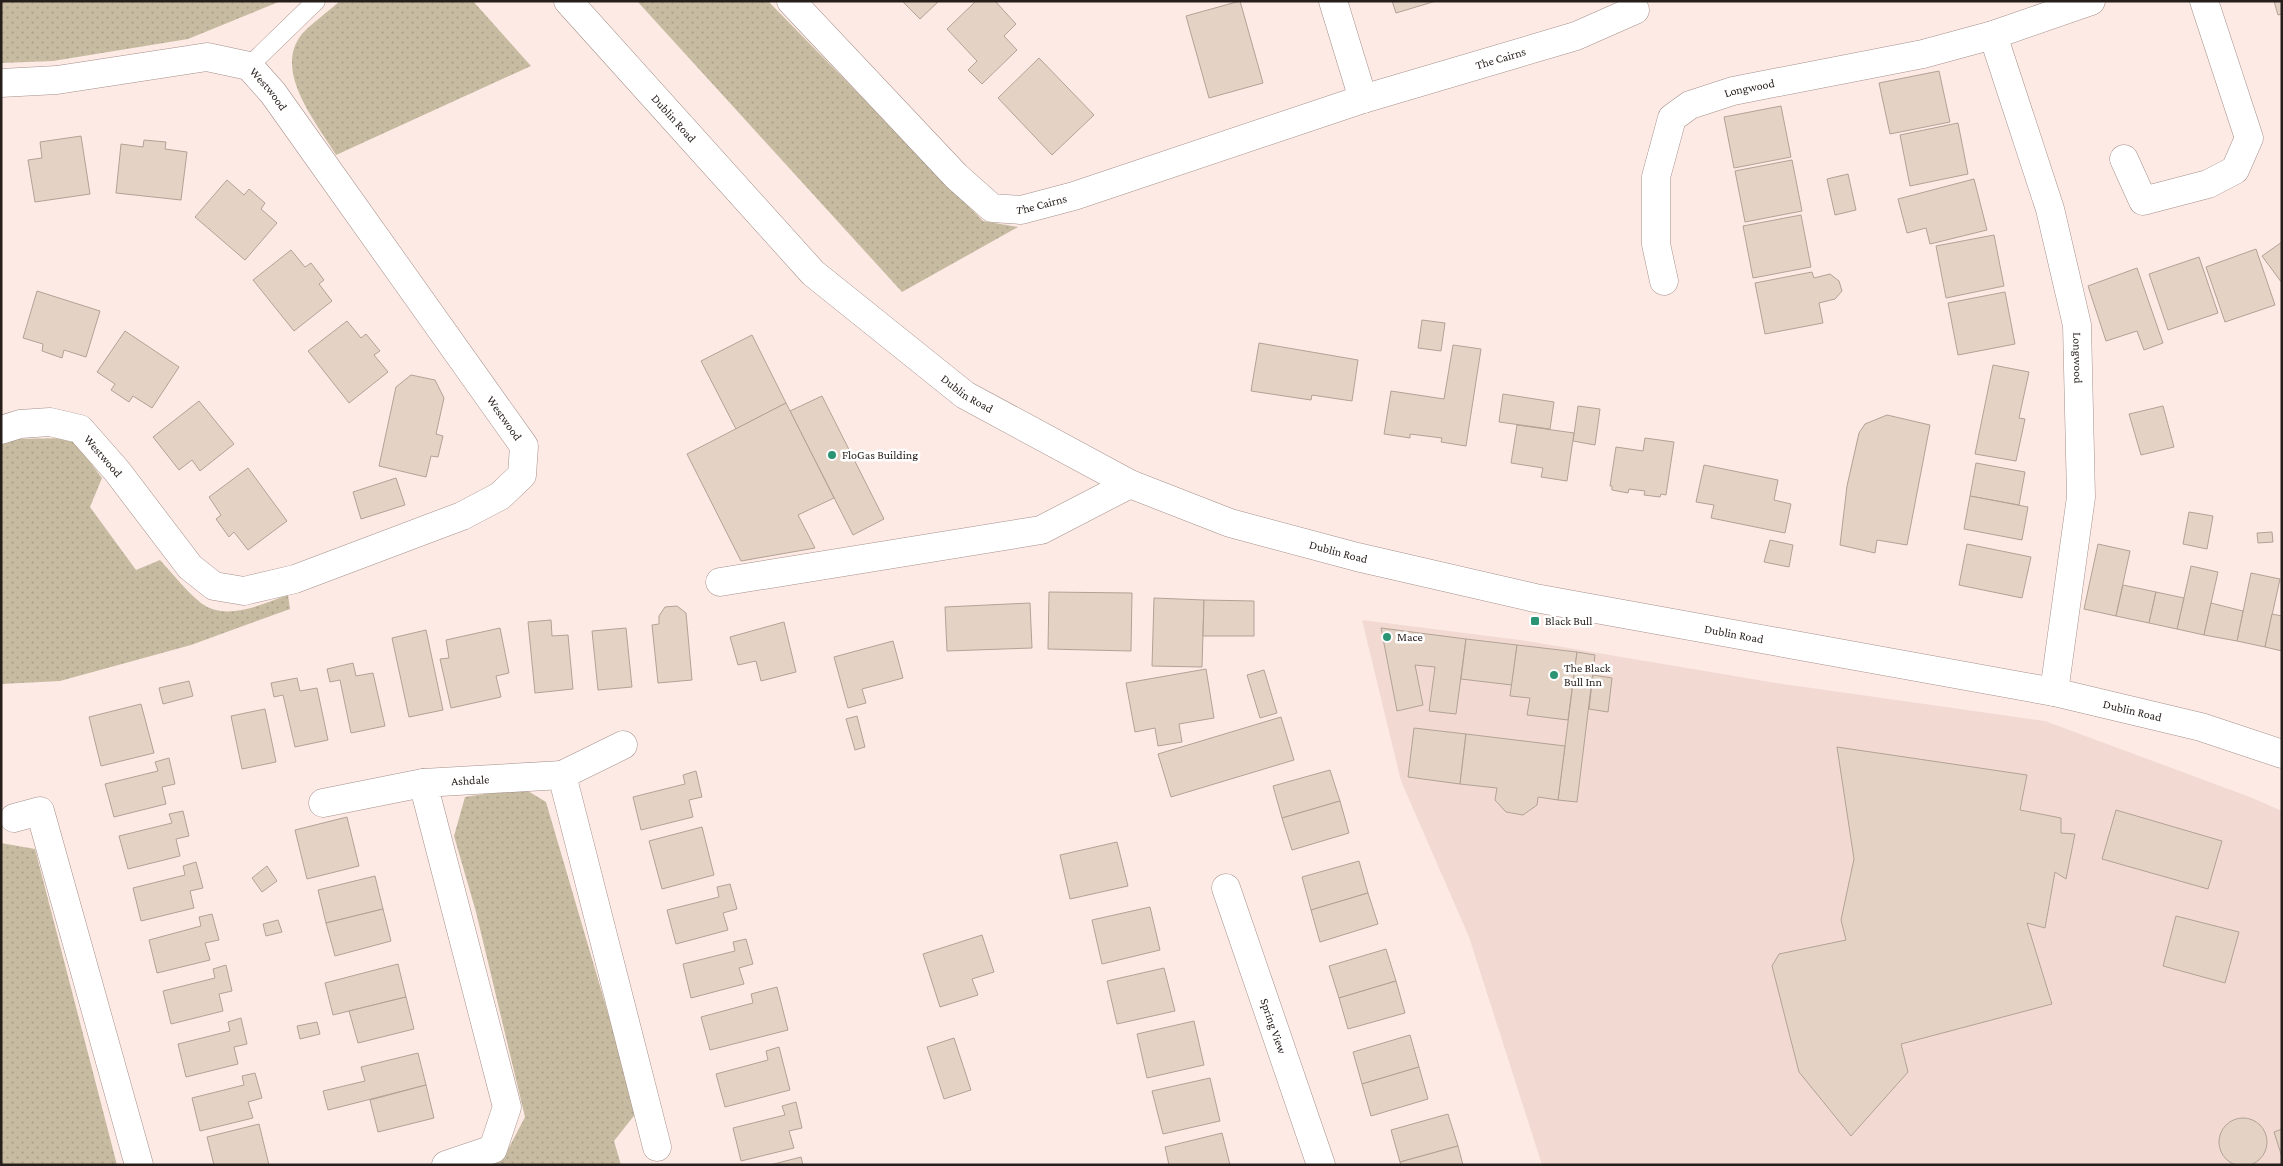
<svg xmlns="http://www.w3.org/2000/svg" width="2283" height="1166" font-family="'Crimson Pro',serif">
	<style>
		.built { fill: #f2dad3 }
		.grass { fill: url(#grass-dots) }
		.building { fill: #e4d3c5; stroke: #b2a295 }
		.lines { fill: none; stroke-linecap: round; stroke-linejoin: round }
		.lane-casing { stroke: #a5908a; stroke-width: 19 }
		.street-casing { stroke: #a5908a; stroke-width: 29 }
		.secondary-casing { stroke: #a5908a; stroke-width: 29 }
		.lane { stroke: #fff; stroke-width: 18 }
		.street { stroke: #fff; stroke-width: 28 }
		.secondary { stroke: #fff; stroke-width: 28 }
		.poi-dot { fill: #2a9473; stroke: #fff; stroke-width: 2 }
		.labels { text-anchor: middle; dominant-baseline: central; stroke-width: 5; stroke-linejoin: round; paint-order: stroke }
		.street-label { font-size: 12px; fill: #261e1b; stroke: #fff }
		.poi-label { font-size: 12px; fill: #261e1b; stroke: #fff; text-anchor: start }
	</style>
	<defs>
		<pattern id="grass-dots" width="8" height="8" patternUnits="userSpaceOnUse" patternTransform="scale(1.25)"><rect width="8" height="8" fill="#c7bca2"/><path d="M2 2h.1M6 6h.1" fill="none" stroke="#aba18b" stroke-width="1.8" stroke-linecap="round"/></pattern>
	</defs>
	<rect width="100%" height="100%" fill="#fdeae5"/>
	<polygon class="built" points="1362,620 1527,641 1776,683 2045,721 2250,797 2282,811 2282,1165 1542,1165 1469,937 1401,781"/>
	<g class="grass">
		<polygon points="1,1 281,1 188,39 53,61 1,63"/>
		<path d="M340,1H473L531,66L336,155C317,123 272,71 302,34C313,22 328,12 340,1Z"/>
		<polygon points="637,1 768,1 983,221 1018,227 902,292"/>
		<path d="M72,438L102,478L90,507L136,570L160,560C173,574 186,591 201,603C226,622 262,604 288,595L290,609L191,645L60,681L1,684V443L7,439Z"/>
		<polygon points="523,788 546,802 637,1112 614,1141 621,1165 483,1165 504,1157 525,1117 476,912 454,836 465,797"/>
		<polygon points="1,843 35,849 117,1165 1,1165"/>
	</g>
	<g class="building">
		<polygon points="902,1 939,1 920,19"/>
		<polygon points="976,1 995,1 1016,24 1004,36 1017,50 982,84 968,70 977,61 947,29"/>
		<polygon points="1240,1 1263,83 1209,98 1186,16"/>
		<polygon points="1392,1 1436,1 1396,13"/>
		<polygon points="2274,1 2282,1 2282,14 2278,15"/>
		<polygon points="1039,58 1094,115 1052,155 998,98"/>
		<polygon points="1939,71 1950,122 1890,134 1879,83"/>
		<polygon points="1781,106 1791,157 1734,168 1724,117"/>
		<polygon points="1958,123 1968,174 1910,186 1900,135"/>
		<polygon points="81,136 90,194 35,202 28,160 42,158 40,142"/>
		<polygon points="144,140 166,142 165,149 187,152 181,200 116,193 121,144 143,147"/>
		<polygon points="1792,160 1802,211 1745,222 1735,171"/>
		<polygon points="1848,174 1856,210 1835,215 1827,179"/>
		<polygon points="1974,179 1987,230 1930,244 1926,228 1907,233 1898,199"/>
		<polygon points="227,180 244,195 249,189 265,203 261,209 277,223 245,260 195,217"/>
		<polygon points="1801,215 1811,267 1753,278 1743,226"/>
		<polygon points="1994,235 2004,286 1946,298 1936,246"/>
		<polygon points="2282,242 2282,283 2262,256"/>
		<polygon points="2256,249 2275,305 2225,322 2206,267"/>
		<polygon points="291,250 305,267 311,263 324,280 319,284 332,301 294,331 253,280"/>
		<polygon points="2199,257 2218,313 2168,330 2149,274"/>
		<polygon points="2137,268 2163,343 2144,350 2137,331 2106,341 2088,286"/>
		<polygon points="1812,272 1814,278 1830,274 1839,281 1842,291 1835,299 1819,303 1823,323 1765,334 1755,283"/>
		<polygon points="37,291 100,311 86,357 64,350 62,358 42,351 43,344 23,338"/>
		<polygon points="2005,292 2015,344 1958,355 1948,303"/>
		<polygon points="1422,320 1445,323 1441,351 1418,348"/>
		<polygon points="347,321 361,338 366,334 380,351 374,355 388,372 349,403 308,351"/>
		<polygon points="125,331 179,367 152,408 133,396 129,402 111,390 115,384 97,372"/>
		<polygon points="752,335 786,403 736,429 701,361"/>
		<polygon points="1259,343 1358,360 1352,401 1312,395 1311,400 1251,391"/>
		<polygon points="1453,345 1481,349 1466,446 1441,442 1442,438 1410,434 1410,438 1384,434 1391,391 1444,399"/>
		<polygon points="1993,365 2029,372 2019,418 2025,419 2016,461 1975,454"/>
		<polygon points="411,375 435,380 444,398 436,434 443,436 438,457 431,456 426,477 379,466 396,387"/>
		<polygon points="1503,394 1554,402 1550,429 1499,422"/>
		<polygon points="822,396 884,519 853,535 790,411"/>
		<polygon points="199,401 234,444 200,471 192,460 179,470 153,437"/>
		<polygon points="786,403 834,498 798,515 815,548 741,561 687,454"/>
		<polygon points="1578,406 1600,409 1595,445 1573,441"/>
		<polygon points="2163,406 2174,447 2141,455 2129,414"/>
		<polygon points="1887,415 1930,425 1907,545 1877,540 1875,553 1840,545 1847,486 1859,433 1865,424"/>
		<polygon points="1517,425 1574,433 1567,481 1541,477 1543,468 1511,463"/>
		<polygon points="1645,438 1674,442 1666,495 1661,494 1660,497 1644,495 1645,491 1629,489 1628,493 1612,490 1612,486 1610,486 1616,447 1643,451"/>
		<polygon points="1976,463 2025,472 2019,505 1970,496"/>
		<polygon points="1704,465 1778,480 1774,500 1791,504 1785,533 1711,518 1714,505 1696,502"/>
		<polygon points="248,468 287,521 248,550 234,532 229,537 216,519 221,515 209,497"/>
		<polygon points="396,478 405,505 361,519 353,492"/>
		<polygon points="1970,496 2028,507 2022,540 1964,529"/>
		<polygon points="2189,512 2213,516 2207,549 2183,544"/>
		<polygon points="2272,532 2273,542 2258,543 2257,533"/>
		<polygon points="1770,540 1793,545 1789,567 1764,562"/>
		<polygon points="1967,544 2031,557 2022,598 1959,585"/>
		<polygon points="2098,544 2130,551 2116,616 2084,609"/>
		<polygon points="2191,566 2218,572 2204,635 2177,629"/>
		<polygon points="2251,573 2280,579 2265,647 2237,641"/>
		<polygon points="2123,585 2156,592 2149,623 2116,616"/>
		<polygon points="1049,592 1132,593 1131,651 1048,649"/>
		<polygon points="2156,592 2184,598 2177,629 2149,623"/>
		<polygon points="1154,598 1204,600 1202,667 1152,666"/>
		<polygon points="1204,600 1254,601 1254,636 1203,636"/>
		<polygon points="1030,603 1032,648 947,651 945,607"/>
		<polygon points="2211,603 2243,611 2237,641 2204,635"/>
		<polygon points="677,606 686,613 692,680 658,683 652,625 659,624 659,616 665,607"/>
		<polygon points="2272,614 2282,616 2282,651 2265,647"/>
		<polygon points="551,620 552,636 568,635 573,689 535,693 528,622"/>
		<polygon points="784,622 796,672 761,681 756,661 738,665 730,637"/>
		<polygon points="500,628 509,673 496,676 501,697 451,708 440,659 449,658 446,640"/>
		<polygon points="626,628 632,687 598,690 592,631"/>
		<polygon points="1381,628 1466,639 1456,714 1429,711 1435,667 1415,665 1423,705 1397,711"/>
		<polygon points="426,630 443,710 409,717 392,638"/>
		<polygon points="1466,639 1517,645 1512,685 1461,679"/>
		<polygon points="893,641 903,678 862,689 866,703 848,708 834,657"/>
		<polygon points="1517,645 1577,652 1568,720 1527,715 1530,698 1510,696"/>
		<polygon points="1577,652 1595,655 1577,802 1558,800"/>
		<polygon points="353,663 356,676 373,673 385,726 351,733 340,680 330,682 327,669"/>
		<polygon points="1206,669 1214,718 1179,724 1182,742 1158,746 1155,728 1135,732 1126,683"/>
		<polygon points="1264,670 1277,713 1260,718 1247,675"/>
		<polygon points="1593,675 1612,678 1608,712 1589,709"/>
		<polygon points="297,678 300,691 317,688 328,740 295,747 283,695 274,697 271,683"/>
		<polygon points="189,681 193,696 163,704 159,688"/>
		<polygon points="141,704 154,753 101,766 89,717"/>
		<polygon points="265,709 276,762 242,769 231,716"/>
		<polygon points="857,716 865,747 855,750 846,719"/>
		<polygon points="1281,717 1294,760 1171,797 1158,754"/>
		<polygon points="1414,728 1466,734 1460,784 1408,777"/>
		<polygon points="1466,734 1565,746 1558,800 1538,797 1537,805 1523,815 1506,812 1495,800 1497,788 1460,784"/>
		<polygon points="1837,747 2027,775 2020,810 2061,818 2061,833 2075,834 2066,879 2055,872 2045,928 2027,923 2052,1004 1901,1044 1908,1072 1851,1136 1799,1072 1772,966 1779,954 1846,940 1841,920 1854,859"/>
		<polygon points="169,758 175,784 162,787 166,804 114,817 105,784 158,771 155,762"/>
		<polygon points="1330,770 1340,801 1282,818 1273,786"/>
		<polygon points="696,771 702,797 689,800 693,817 641,830 633,797 685,784 683,775"/>
		<polygon points="1340,801 1349,833 1292,850 1282,818"/>
		<polygon points="2116,810 2222,841 2208,889 2102,859"/>
		<polygon points="183,811 189,836 176,839 180,856 128,869 119,836 172,823 169,814"/>
		<polygon points="347,817 359,866 307,879 295,830"/>
		<polygon points="702,827 714,875 662,889 649,841"/>
		<polygon points="1117,842 1128,886 1070,899 1060,855"/>
		<polygon points="1359,861 1368,893 1311,910 1302,877"/>
		<polygon points="196,862 203,888 190,891 194,908 141,921 133,888 185,875 183,866"/>
		<polygon points="267,866 277,881 262,892 252,878"/>
		<polygon points="375,876 383,909 326,923 318,890"/>
		<polygon points="730,884 737,909 723,913 728,930 676,944 667,910 719,897 717,887"/>
		<polygon points="1368,893 1378,924 1320,942 1311,910"/>
		<polygon points="1150,907 1160,950 1102,964 1092,920"/>
		<polygon points="383,909 391,941 335,956 326,923"/>
		<polygon points="212,914 219,940 205,943 210,960 157,973 149,940 201,926 199,917"/>
		<polygon points="2176,916 2239,932 2225,983 2163,966"/>
		<polygon points="278,920 282,932 266,936 263,924"/>
		<polygon points="982,935 994,972 972,979 978,995 940,1007 923,954"/>
		<polygon points="746,939 753,964 739,968 744,984 691,998 683,964 735,951 733,942"/>
		<polygon points="1386,949 1396,981 1339,998 1329,966"/>
		<polygon points="398,964 406,997 333,1015 325,983"/>
		<polygon points="226,965 232,991 219,994 223,1011 171,1024 163,991 215,978 213,969"/>
		<polygon points="1164,968 1175,1011 1117,1024 1107,981"/>
		<polygon points="1396,981 1405,1013 1348,1029 1339,998"/>
		<polygon points="777,987 788,1030 710,1050 701,1017 753,1003 751,994"/>
		<polygon points="406,997 414,1029 358,1043 349,1011"/>
		<polygon points="241,1018 247,1044 234,1047 238,1064 186,1077 178,1044 230,1031 228,1022"/>
		<polygon points="1194,1021 1204,1065 1147,1078 1137,1034"/>
		<polygon points="317,1022 320,1034 300,1039 297,1026"/>
		<polygon points="1410,1035 1419,1067 1362,1084 1353,1052"/>
		<polygon points="954,1038 971,1090 944,1099 927,1047"/>
		<polygon points="779,1047 790,1090 725,1107 716,1074 768,1060 766,1051"/>
		<polygon points="418,1053 426,1085 328,1110 323,1091 365,1081 361,1067"/>
		<polygon points="1419,1067 1428,1099 1371,1116 1362,1084"/>
		<polygon points="255,1073 262,1098 248,1102 253,1118 200,1131 192,1098 244,1085 242,1076"/>
		<polygon points="1210,1078 1220,1121 1163,1134 1152,1091"/>
		<polygon points="426,1085 434,1118 378,1132 370,1100"/>
		<polygon points="796,1102 802,1128 789,1131 794,1148 741,1161 733,1128 785,1115 782,1106"/>
		<polygon points="1448,1114 1458,1146 1400,1162 1391,1130"/>
		<circle cx="2243" cy="1142" r="24"/>
		<polygon points="259,1124 269,1165 214,1165 207,1137"/>
		<polygon points="2282,1129 2282,1157 2274,1132"/>
		<polygon points="1222,1133 1230,1165 1169,1165 1165,1147"/>
		<polygon points="1458,1146 1463,1165 1401,1165 1400,1162"/>
		<polygon points="801,1157 803,1165 770,1165"/>
	</g>
	<g class="lines">
		<g class="lane-casing">
			<polyline id="lane" points="249,66 316,1"/>
		</g>
		<g class="street-casing">
			<g id="street">
				<path id="s1" d="M791,1L956,176L992,208L1021,210L1074,196L1363,99L1576,36L1635,10"/>
				<polyline points="1333,1 1363,99"/>
				<path id="s2" d="M1993,35L2050,209L2077,325L2081,497L2054,692"/>
				<path id="s3" d="M1,83L57,80L207,57L249,66L273,93L524,446L522,475L500,496L462,516L295,579L244,591L214,586L190,567L117,471L80,429L50,422L20,424L1,430"/>
				<polyline points="2124,159 2143,201 2208,184 2235,170 2249,138 2204,1"/>
				<path id="s4" d="M1664,281L1656,244V177L1672,118L1690,105L1733,91L1923,54L1993,35L2091,1"/>
				<polyline points="720,582 1041,530 1130,484"/>
				<polyline points="562,775 623,745"/>
				<polyline points="323,803 423,783"/>
				<polyline points="14,818 40,811 139,1165"/>
				<path id="s5" d="M1226,888L1321,1165"/>
				<path id="s6" d="M446,1165L493,1149L507,1107L423,783L562,775L657,1147"/>
			</g>
		</g>
		<g class="secondary-casing">
			<g id="secondary">
				<path id="s7" d="M568,1L813,273L965,395L1130,484L1230,523L1357,557L1535,598L2054,692L2201,727L2282,754"/>
			</g>
		</g>
		<use href="#lane" class="lane"/>
		<use href="#street" class="street"/>
		<use href="#secondary" class="secondary"/>
	</g>
	<g class="poi-dot">
		<circle cx="832" cy="455" r="5"/>
		<rect x="1530" y="616" width="10" height="10" rx="2.5"/>
		<circle cx="1387" cy="637" r="5"/>
		<circle cx="1554" cy="675" r="5"/>
	</g>
	<g class="labels">
		<g class="street-label">
			<text stroke="none"><textPath href="#s1" startOffset="821">The Cairns</textPath></text>
			<text stroke="none"><textPath href="#s4" startOffset="250">Longwood</textPath></text>
			<text stroke="none"><textPath href="#s3" startOffset="281">Westwood</textPath></text>
			<text stroke="none"><textPath href="#s7" startOffset="158">Dublin Road</textPath></text>
			<text stroke="none"><textPath href="#s1" startOffset="339">The Cairns</textPath></text>
			<text stroke="none"><textPath href="#s2" startOffset="335">Longwood</textPath></text>
			<text stroke="none"><textPath href="#s7" startOffset="562">Dublin Road</textPath></text>
			<text stroke="none"><textPath href="#s3" startOffset="686">Westwood</textPath></text>
			<text transform="translate(103 456) rotate(49)">Westwood</text>
			<text stroke="none"><textPath href="#s7" startOffset="968">Dublin Road</textPath></text>
			<text stroke="none"><textPath href="#s7" startOffset="1372">Dublin Road</textPath></text>
			<text stroke="none"><textPath href="#s7" startOffset="1778">Dublin Road</textPath></text>
			<text stroke="none"><textPath href="#s6" startOffset="476">Ashdale</textPath></text>
			<text stroke="none"><textPath href="#s5" startOffset="146">Spring View</textPath></text>
		</g>
		<g class="poi-label">
			<text x="842" y="455">FloGas Building</text>
			<text x="1545" y="621">Black Bull</text>
			<text x="1397" y="637">Mace</text>
			<text x="1564" y="668">The Black<tspan x="1564" dy="14">Bull Inn</tspan></text>
		</g>
	</g>
	<rect width="2283" height="1166" fill="none" stroke="#261e1b" stroke-width="5"/>
</svg>
